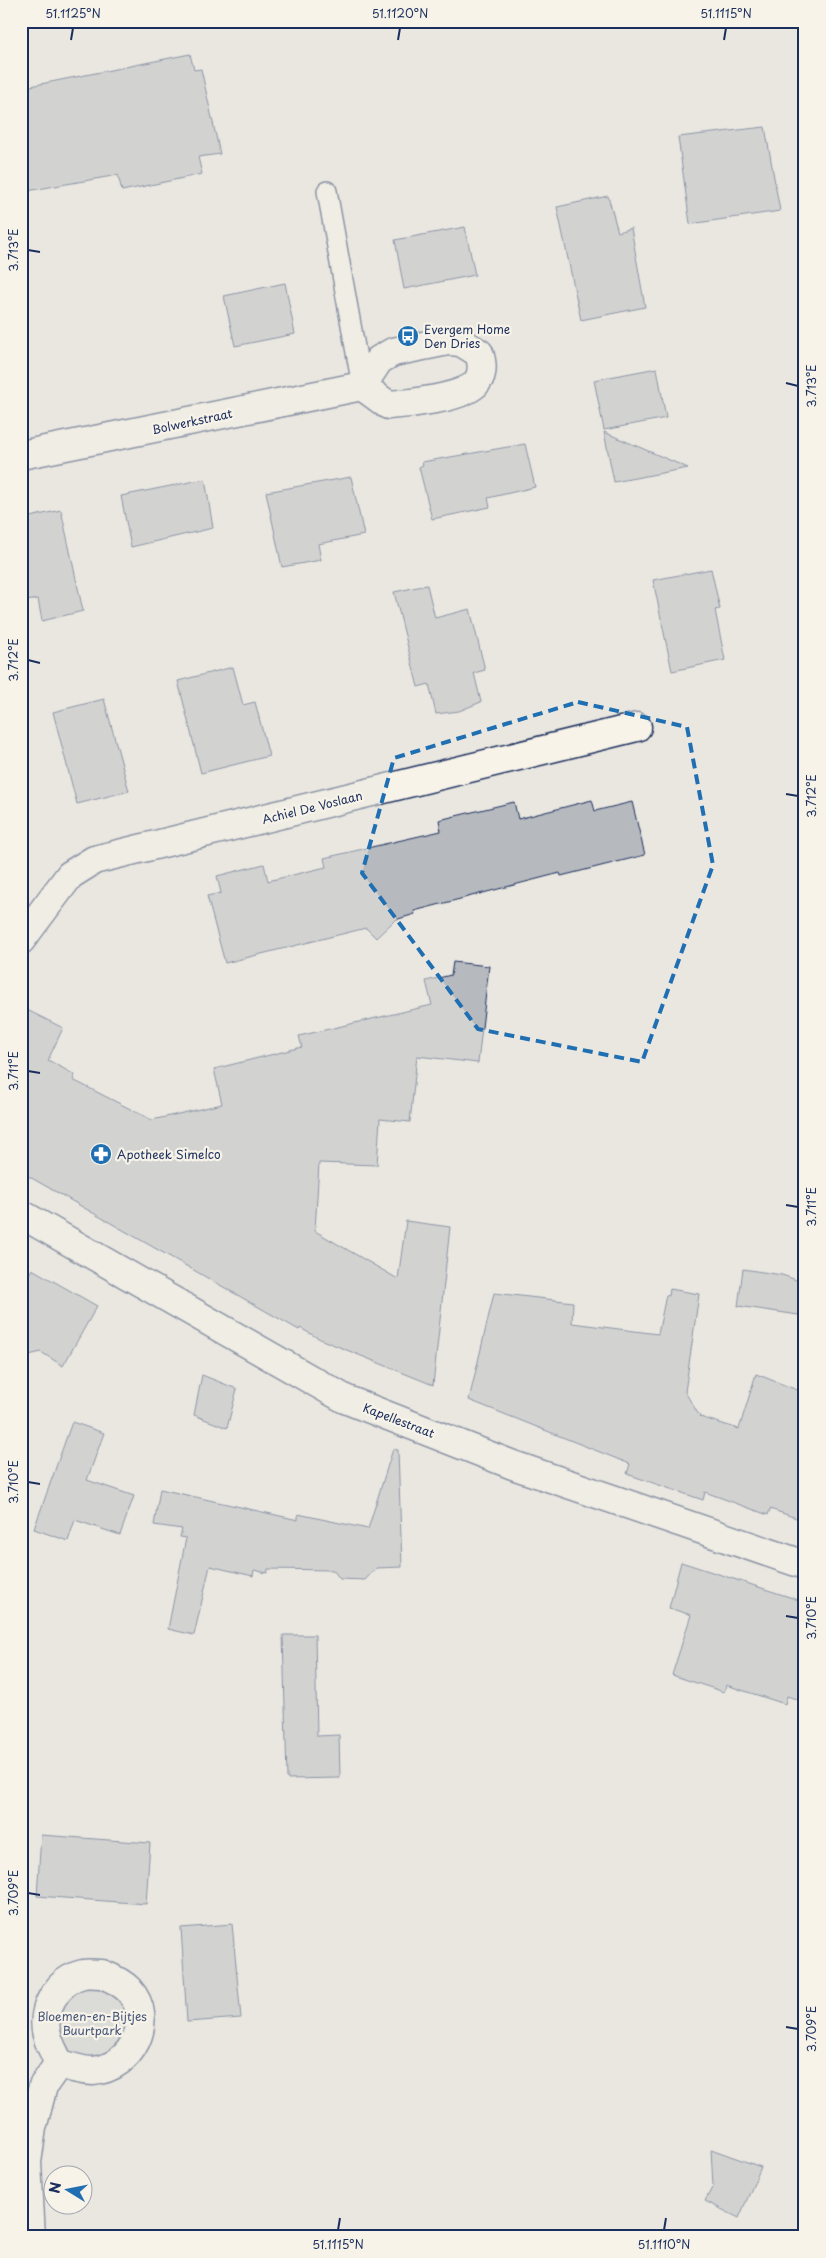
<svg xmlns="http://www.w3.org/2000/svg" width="826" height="2258" font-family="'Playpen Sans',sans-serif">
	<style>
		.green { fill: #cbcccd; stroke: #737e96 }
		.building { fill: #b6babf; stroke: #1b2f5e }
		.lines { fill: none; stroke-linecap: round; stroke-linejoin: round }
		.service-casing { stroke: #1b2f5e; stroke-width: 22 }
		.minor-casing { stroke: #1b2f5e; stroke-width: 31 }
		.tertiary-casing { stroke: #1b2f5e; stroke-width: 31 }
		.service { stroke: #f7f3e8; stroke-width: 19 }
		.minor { stroke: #f7f3e8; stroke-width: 28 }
		.tertiary { stroke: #f7f3e8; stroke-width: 28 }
		.marked { fill: none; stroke: #1f6fb2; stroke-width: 4; stroke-dasharray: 10 6; stroke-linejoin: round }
		.ticks { fill: none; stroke: #1b2f5e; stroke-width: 2 }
		.labels { text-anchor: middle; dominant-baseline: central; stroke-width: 4.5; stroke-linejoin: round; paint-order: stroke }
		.poi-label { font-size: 12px; fill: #1b2f5e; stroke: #f7f3e8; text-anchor: start }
		.street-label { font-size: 12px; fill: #1b2f5e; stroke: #f7f3e8 }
		.park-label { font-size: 12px; fill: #47567a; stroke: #f7f3e8 }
		.neatline { fill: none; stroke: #1b2f5e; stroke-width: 2 }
		.ticks-label { font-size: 12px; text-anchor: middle; fill: #1b2f5e }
	</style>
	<rect width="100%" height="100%" fill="#eae7e0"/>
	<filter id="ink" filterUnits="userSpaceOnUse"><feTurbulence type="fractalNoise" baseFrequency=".02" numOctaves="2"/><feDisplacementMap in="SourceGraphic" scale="10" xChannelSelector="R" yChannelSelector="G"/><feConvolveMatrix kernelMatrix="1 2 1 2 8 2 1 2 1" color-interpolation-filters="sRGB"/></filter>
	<g filter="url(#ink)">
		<polygon class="green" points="94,1981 125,1996 128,2043 98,2063 62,2058 52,2013 62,1994"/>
		<g class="building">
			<polygon points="190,54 194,70 201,69 220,154 198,157 202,174 122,191 118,175 21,192 21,88"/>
			<polygon points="765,127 780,211 690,224 678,137"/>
			<polygon points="608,196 618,232 631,228 645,307 581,320 557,207"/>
			<polygon points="465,227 475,275 404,289 395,240"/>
			<polygon points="285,283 295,334 235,346 224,296"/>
			<polygon points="657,368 666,418 604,430 594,380"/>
			<polygon points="604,432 688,468 614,482"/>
			<polygon points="525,444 535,487 488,498 490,507 432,519 419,467 423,465 422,462"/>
			<polygon points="351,477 364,535 318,544 321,560 282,567 266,492"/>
			<polygon points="205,479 213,528 131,547 121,496"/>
			<polygon points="61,510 83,611 42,621 38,599 21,602 21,519"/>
			<polygon points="711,569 720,609 715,610 725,660 672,671 653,580"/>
			<polygon points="427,585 435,618 470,609 485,670 474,673 481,702 459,711 436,714 429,684 418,687 394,592"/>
			<polygon points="233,667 243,705 255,702 269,756 201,773 178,681"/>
			<polygon points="104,699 129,791 77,804 53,712"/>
			<polygon points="592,800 595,811 632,802 645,855 561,876 560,873 414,911 415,914 395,920 376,938 366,928 225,963 207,896 221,893 217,876 264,864 268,881 326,867 324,858 441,831 439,820 514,802 518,819"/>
			<polygon points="453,962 489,966 478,1063 417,1056 410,1122 380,1119 377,1165 319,1163 315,1231 398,1279 406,1221 450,1227 433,1385 322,1340 300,1328 299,1330 21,1172 21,1007 63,1028 48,1060 75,1075 73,1080 152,1120 222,1104 214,1069 302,1047 299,1036 432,1005 426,981 451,975"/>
			<polygon points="32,1269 97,1306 63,1366 41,1352 29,1355 25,1343 21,1341 21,1288"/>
			<polygon points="743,1269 782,1275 805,1283 805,1316 738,1306"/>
			<polygon points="670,1289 699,1294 685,1392 700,1417 739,1429 756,1374 805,1393 805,1521 770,1509 768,1515 705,1492 703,1500 627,1474 630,1464 469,1400 494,1293 573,1302 572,1323 658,1334 666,1295 669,1296"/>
			<polygon points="202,1375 237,1389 227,1428 194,1415"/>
			<polygon points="72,1422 104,1433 87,1480 134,1496 120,1535 75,1520 68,1541 34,1529"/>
			<polygon points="393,1449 398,1450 402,1567 376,1568 365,1580 340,1579 333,1570 268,1569 267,1573 254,1570 253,1576 210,1566 194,1635 168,1629 186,1538 180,1537 182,1529 154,1525 160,1489 298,1520 298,1514 368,1529"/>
			<polygon points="681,1562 805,1602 805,1702 787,1696 785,1704 726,1685 724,1692 672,1675 691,1615 669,1608"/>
			<polygon points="283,1635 315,1635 317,1736 339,1735 340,1778 287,1779"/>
			<polygon points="41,1835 150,1843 146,1904 37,1896"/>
			<polygon points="232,1924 241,2018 187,2022 181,1928"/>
			<polygon points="711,2149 761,2167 739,2218 705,2201 713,2186"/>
		</g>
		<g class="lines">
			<g class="service-casing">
				<polyline id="service" points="327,191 362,386"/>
			</g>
			<g class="minor-casing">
				<g id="minor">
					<path d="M21,455L362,386L379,360L393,352L448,341L461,342L479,353C482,362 484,373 477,382C466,398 407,404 388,405L362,386"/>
					<polyline points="21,940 70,875 94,860 637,727"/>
					<path d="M102,1974C112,1978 121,1982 129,1990C156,2020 132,2068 93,2071C81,2071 70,2067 59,2063C55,2054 49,2044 47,2035C40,2010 57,1980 83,1974C89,1973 96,1974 102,1974Z"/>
					<polyline points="31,2237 27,2162 32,2128 43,2086 59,2063"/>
				</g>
			</g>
			<g class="tertiary-casing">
				<polyline id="tertiary" points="21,1214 345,1399 513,1465 805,1565"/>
			</g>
			<use href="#service" class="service"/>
			<use href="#minor" class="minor"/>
			<use href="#tertiary" class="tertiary"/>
		</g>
	</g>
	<path d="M0 0H826V2258H0ZM578,702L687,727L713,865L642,1062L478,1029L362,873L394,758Z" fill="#eae7e0" fill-opacity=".55" fill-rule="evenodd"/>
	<path class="marked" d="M578,702L687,727L713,865L642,1062L478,1029L362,873L394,758Z"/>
	<path class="ticks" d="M71,40L73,28M398,40L400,28M724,40L726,28M28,250L40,252M786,383L798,386M28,660L40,663M786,794L798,796M28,1071L40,1073M786,1205L798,1207M28,1482L40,1484M786,1616L798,1618M28,1893L40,1895M786,2027L798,2029M338,2230L340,2218M664,2230L666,2218"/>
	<defs>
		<g id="bus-disc" transform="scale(1.125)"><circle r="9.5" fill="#1f6fb2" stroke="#f7f3e8"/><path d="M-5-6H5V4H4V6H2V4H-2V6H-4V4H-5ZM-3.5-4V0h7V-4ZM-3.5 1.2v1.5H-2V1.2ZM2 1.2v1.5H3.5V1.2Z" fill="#fff"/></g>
		<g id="pharmacy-disc" transform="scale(1.125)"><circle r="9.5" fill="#1f6fb2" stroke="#f7f3e8"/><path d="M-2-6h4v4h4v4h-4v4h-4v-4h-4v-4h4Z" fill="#fff"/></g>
	</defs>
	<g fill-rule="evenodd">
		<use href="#bus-disc" x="408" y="336"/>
		<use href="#pharmacy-disc" x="101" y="1154"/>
	</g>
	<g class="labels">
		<g class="poi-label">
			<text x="424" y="329">Evergem Home<tspan x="424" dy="14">Den Dries</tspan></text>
			<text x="117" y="1154">Apotheek Simelco</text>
		</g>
		<g class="street-label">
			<text transform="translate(192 421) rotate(-12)">Bolwerkstraat</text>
			<text transform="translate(312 807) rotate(-14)">Achiel De Voslaan</text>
			<text transform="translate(399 1420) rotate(21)">Kapellestraat</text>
		</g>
		<g class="park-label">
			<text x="92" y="2016">Bloemen-en-Bijtjes<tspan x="92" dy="14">Buurtpark</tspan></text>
		</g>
	</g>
	<rect width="826" height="2258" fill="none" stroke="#f7f3e8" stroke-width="55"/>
	<g transform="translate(68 2190) rotate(280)"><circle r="24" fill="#f7f3e8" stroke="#9fa5b1"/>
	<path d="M0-4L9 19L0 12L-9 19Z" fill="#1f6fb2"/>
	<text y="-8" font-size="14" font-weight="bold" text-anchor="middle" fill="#1b2f5e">N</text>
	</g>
	<rect x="28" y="28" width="770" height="2202" class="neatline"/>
	<g class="ticks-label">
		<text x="73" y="18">51.1125°N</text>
		<text x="400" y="18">51.1120°N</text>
		<text x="726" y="18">51.1115°N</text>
		<text transform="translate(14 250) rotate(-90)" y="4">3.713°E</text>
		<text transform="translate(812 386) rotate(-90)" y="4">3.713°E</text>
		<text transform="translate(14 660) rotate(-90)" y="4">3.712°E</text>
		<text transform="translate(812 796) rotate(-90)" y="4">3.712°E</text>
		<text transform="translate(14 1071) rotate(-90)" y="4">3.711°E</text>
		<text transform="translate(812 1207) rotate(-90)" y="4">3.711°E</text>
		<text transform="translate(14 1482) rotate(-90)" y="4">3.710°E</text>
		<text transform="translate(812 1618) rotate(-90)" y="4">3.710°E</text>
		<text transform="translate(14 1893) rotate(-90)" y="4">3.709°E</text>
		<text transform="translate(812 2029) rotate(-90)" y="4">3.709°E</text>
		<text x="338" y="2249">51.1115°N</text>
		<text x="664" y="2249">51.1110°N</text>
	</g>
</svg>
